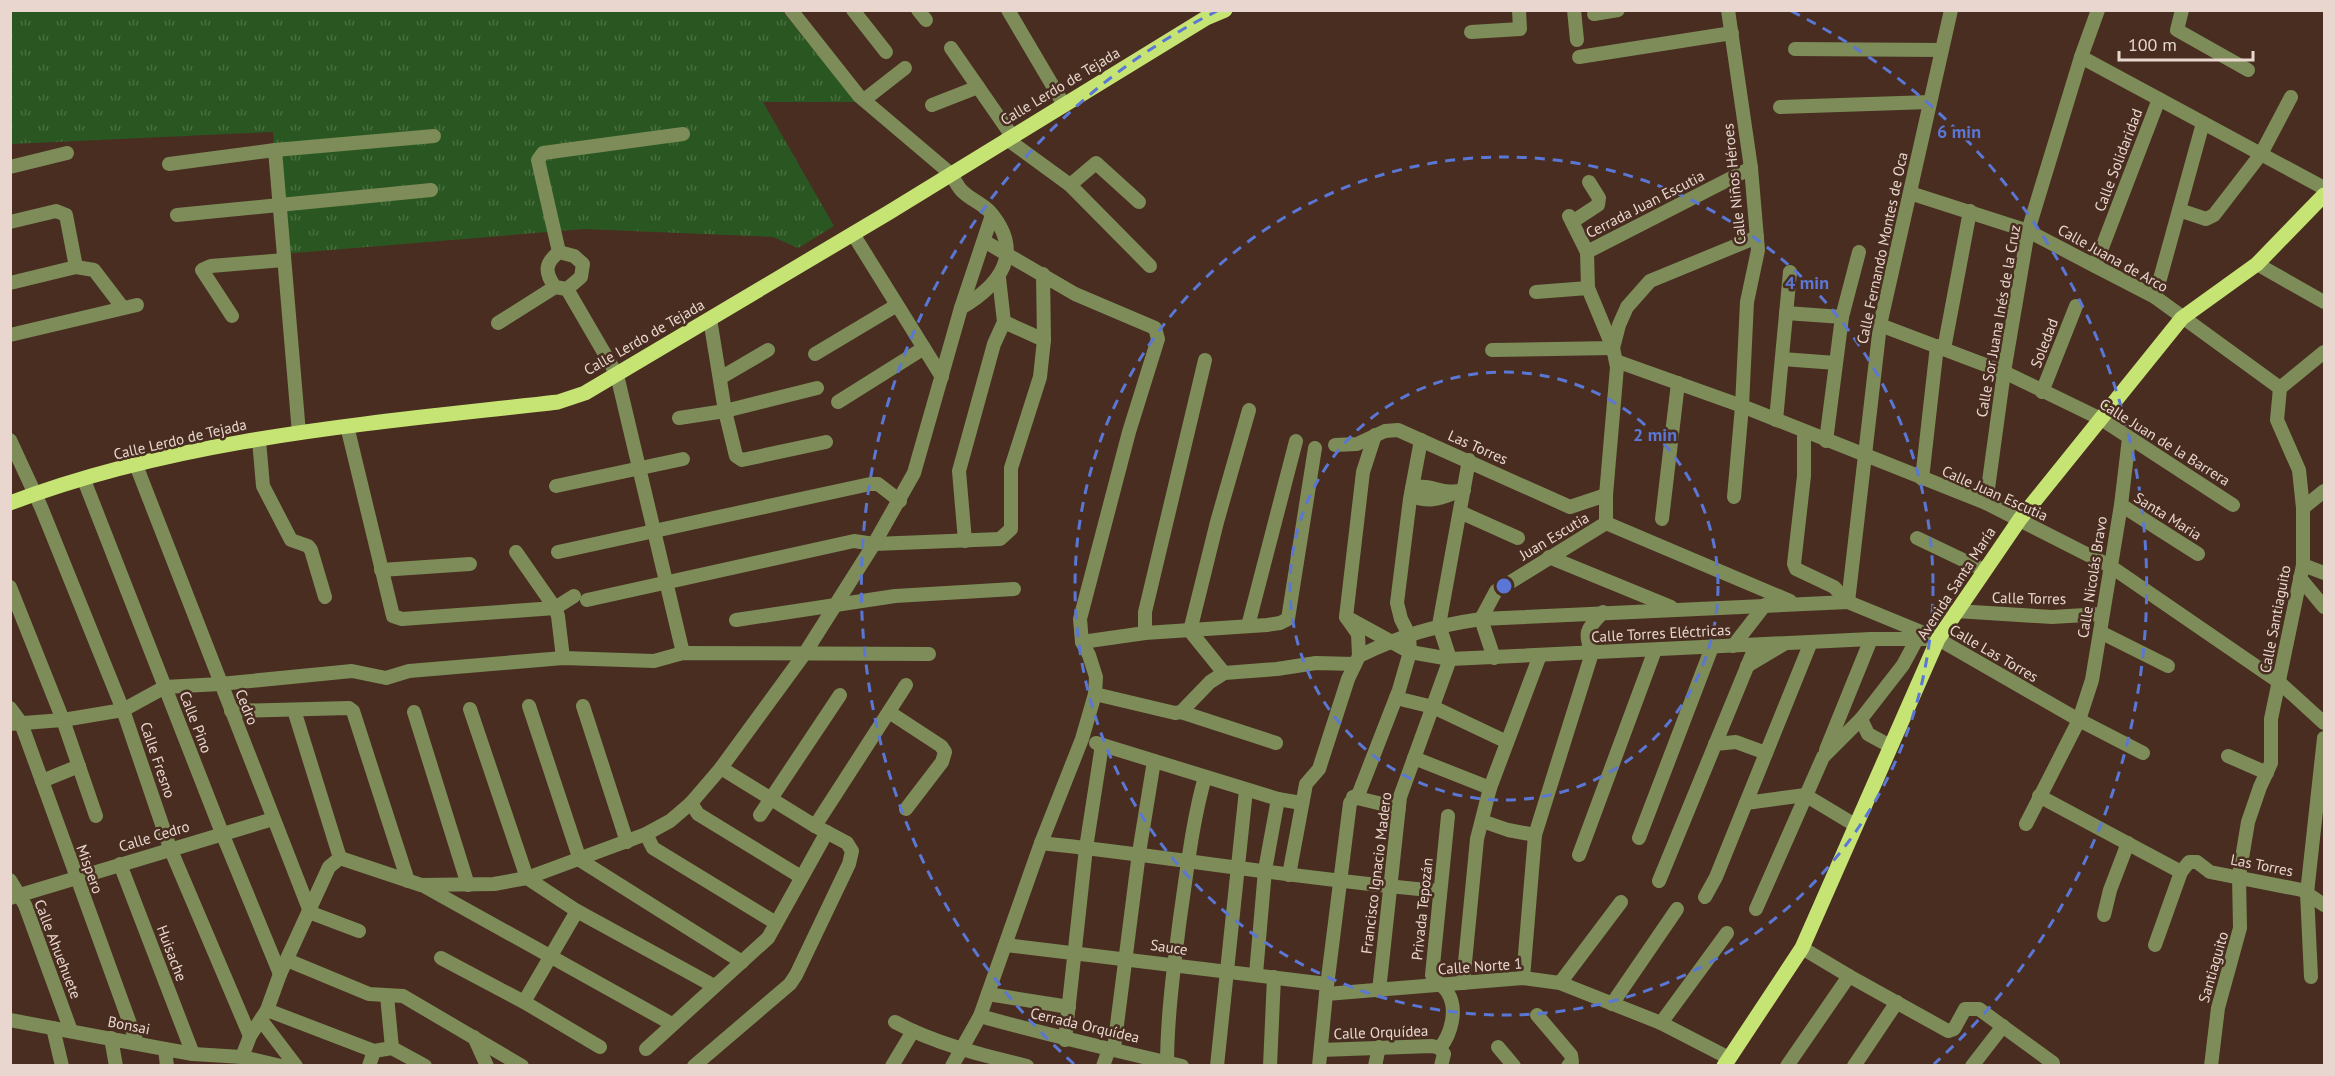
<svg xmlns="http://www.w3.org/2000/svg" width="2335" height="1076" font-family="'PT Sans',sans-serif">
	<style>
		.grass { fill: url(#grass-tufts) }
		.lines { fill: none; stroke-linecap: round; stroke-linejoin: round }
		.minor { stroke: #7d8c58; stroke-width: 14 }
		.major { stroke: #c6e473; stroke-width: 15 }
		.ring { fill: none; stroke: #5a77d5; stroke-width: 3; stroke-dasharray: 10 8 }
		.labels { text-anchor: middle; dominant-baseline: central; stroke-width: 5; stroke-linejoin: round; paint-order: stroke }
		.street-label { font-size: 15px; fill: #e9d7cf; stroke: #482d20 }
		.centre { fill: #5a77d5; stroke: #482d20; stroke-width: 3 }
		.ring-label { font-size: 18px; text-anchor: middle; font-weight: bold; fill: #5a77d5; stroke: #482d20; stroke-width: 5; stroke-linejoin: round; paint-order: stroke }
	</style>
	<defs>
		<pattern id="grass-tufts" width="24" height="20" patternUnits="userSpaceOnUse" patternTransform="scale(1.5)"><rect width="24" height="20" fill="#2a5721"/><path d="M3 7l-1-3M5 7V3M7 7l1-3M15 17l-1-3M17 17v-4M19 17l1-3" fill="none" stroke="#496e40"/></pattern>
	</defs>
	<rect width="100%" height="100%" fill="#482d20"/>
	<polygon class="grass" points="10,11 782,11 857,102 763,102 834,226 798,248 773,237 584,229 282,254 273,132 11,144"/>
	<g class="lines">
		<g class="minor">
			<path d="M791,10L859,96L951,174C954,179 957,185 961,190C969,199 982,203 990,212C1025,253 1000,285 961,308"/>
			<polyline points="853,10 886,52"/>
			<polyline points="918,10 926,20"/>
			<polyline points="1008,10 1064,105"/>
			<polyline points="1574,10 1577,40"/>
			<polyline points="1728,10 1751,168 1758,250 1747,302 1742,406 1734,497"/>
			<polyline points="2182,10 2177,30 2248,70"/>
			<polyline points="1594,14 1618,10"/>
			<polyline points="1471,32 1520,29 1519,10"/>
			<polyline points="951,48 1012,136"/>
			<polyline points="1795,49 1941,50"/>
			<polyline points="1579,57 1732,33"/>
			<polyline points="2081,57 2324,188"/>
			<polyline points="864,100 905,68"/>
			<polyline points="932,105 978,87"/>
			<polyline points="1780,107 1930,102"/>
			<polyline points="1007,139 1070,185 1150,266"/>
			<polyline points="275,150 299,433"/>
			<polyline points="169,164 275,150 434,136"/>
			<polyline points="10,167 67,153"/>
			<polyline points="1070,185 1096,163 1139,202"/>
			<polyline points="1910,193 2028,231 2095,266 2155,297 2280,388"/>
			<polyline points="2179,210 2206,219 2214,215 2261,154 2291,97"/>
			<polyline points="177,215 431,190"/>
			<polyline points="10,222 56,211 66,215 76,267"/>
			<polyline points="1572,222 1598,205 1599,198 1589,182"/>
			<polyline points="853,234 942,377"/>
			<path d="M559,252C545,263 544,272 555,287L567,289L581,277L583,264L574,256L559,252L538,160L543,153L683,134"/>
			<polyline points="1587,252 1751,168"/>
			<polyline points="2257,264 2324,302"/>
			<polyline points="2095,266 2159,99"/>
			<polyline points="10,283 76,267 94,270 123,308"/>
			<polyline points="567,289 617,375 683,653"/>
			<polyline points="1536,292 1588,288"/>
			<polyline points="2155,297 2203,123"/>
			<polyline points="1786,313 1842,317"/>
			<polyline points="232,316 202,270 211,266 284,260"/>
			<polyline points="710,319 725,411 736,456 742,460 826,442"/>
			<polyline points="1004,322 1044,340"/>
			<polyline points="498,323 555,287"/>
			<polyline points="1880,325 2004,372 2101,419 2233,505"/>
			<polyline points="10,335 137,305"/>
			<polyline points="1944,349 1970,211"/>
			<polyline points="1492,350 1613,348 1619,325 1627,307 1650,281 1757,237"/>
			<polyline points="815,354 897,305"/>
			<polyline points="1782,359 1836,363"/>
			<polyline points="1616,361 1742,406 1986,503 2110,566 2279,682 2324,723"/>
			<polyline points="720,378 768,350"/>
			<polyline points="2042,392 2076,306"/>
			<polyline points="838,402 924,348"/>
			<polyline points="679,418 725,411 817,388"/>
			<polyline points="1776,420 1790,272"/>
			<polyline points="347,426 393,616 402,619 555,608 574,596"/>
			<polyline points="1804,432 1804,476 1794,564 1796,569 1834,587 1848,602 1938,639 2079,720 2143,753"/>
			<polyline points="10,440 41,507 123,710 170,848 250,1036"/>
			<polyline points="259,440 263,486 291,540 308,546 311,550 325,597"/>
			<polyline points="1826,441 1842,317 1859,252"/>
			<polyline points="1335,445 1357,444 1385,431 1398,430 1570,507 1606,495"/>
			<polyline points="136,465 309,909 314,914 359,931"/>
			<polyline points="1922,479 1937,346"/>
			<polyline points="84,480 222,833 280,974"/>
			<polyline points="556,486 683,459"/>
			<path d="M1412,488C1433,483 1441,496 1464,490"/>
			<path d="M1411,496C1428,502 1437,500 1454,493"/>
			<polyline points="1986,503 2004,372 2028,231 2081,57 2098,10"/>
			<polyline points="2121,505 2198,554"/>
			<polyline points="2303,508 2324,491"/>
			<polyline points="1460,512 1518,538"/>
			<polyline points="1662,519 1678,383"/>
			<polyline points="1606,523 1790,601"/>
			<polyline points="1917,538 1984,570"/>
			<polyline points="965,541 959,471 994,344 1004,322 999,278"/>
			<polyline points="516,552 555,608 558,616 563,658"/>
			<polyline points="558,552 870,484 878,484 900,501"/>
			<polyline points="1549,557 1671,607"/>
			<polyline points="2303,565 2324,573"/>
			<polyline points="381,570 470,564"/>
			<polyline points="2300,578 2324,607"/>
			<polyline points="10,587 63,720 96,816"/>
			<polyline points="587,600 854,541 874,544 1000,539 1011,529 1011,468 1040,377 1044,340 1043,274"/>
			<polyline points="1848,602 1880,325 1951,10"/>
			<polyline points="1956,611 2052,617 2102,614"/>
			<polyline points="1346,617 1410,652 1450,659 1871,639 1938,639"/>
			<polyline points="736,620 895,596 1014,589"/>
			<polyline points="1248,626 1296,441"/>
			<polyline points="2100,632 2168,666"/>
			<polyline points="1145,633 1145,612 1205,360"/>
			<polyline points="1082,642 1145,633 1267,625 1280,623 1288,619 1315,448"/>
			<polyline points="1733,646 1765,605"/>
			<path d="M1359,656C1402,635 1434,626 1481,619L1848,602"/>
			<polyline points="1494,658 1481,619 1496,591 1606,523 1606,495 1617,367 1613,348 1588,288 1587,252 1569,216"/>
			<polyline points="1747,666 1784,644"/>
			<polyline points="1224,673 1190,631 1217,522 1249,410"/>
			<polyline points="1095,694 1175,713 1181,712 1210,682 1224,673 1277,669 1316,663 1355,664"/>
			<polyline points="1396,698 1433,707 1507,742"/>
			<polyline points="529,706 580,860 742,962"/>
			<polyline points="583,706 627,842"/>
			<polyline points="10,708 21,723 137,1043"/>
			<polyline points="470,709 527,878 577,911 714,986"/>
			<polyline points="294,710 340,858"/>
			<polyline points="231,711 349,708 353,711 408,881"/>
			<polyline points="414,712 468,885"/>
			<polyline points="889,712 941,746 945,752 942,762 906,809"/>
			<polyline points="1181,712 1276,743"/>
			<polyline points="1861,719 1868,734 1890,746"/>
			<polyline points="10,724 63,720 123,710 165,687 220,684 352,671 386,678 409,671 563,658 654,661 683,653 929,654"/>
			<polyline points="1096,743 1278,799 1301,803"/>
			<polyline points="1715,744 1736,742 1766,753"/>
			<polyline points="1826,750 1871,639"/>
			<polyline points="2228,756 2267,773"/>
			<polyline points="1414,758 1490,788"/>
			<polyline points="42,781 79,766"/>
			<polyline points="2039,796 2181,872"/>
			<polyline points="1353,797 1399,808"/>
			<polyline points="691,803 698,814 801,877"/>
			<polyline points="1746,803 1805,795 1855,825"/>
			<polyline points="760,815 840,695"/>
			<polyline points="1482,821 1508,830 1535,835"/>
			<polyline points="2026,824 2079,720 2092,680 2121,505 2129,438"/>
			<polyline points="815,826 906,685"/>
			<polyline points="646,834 653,848 776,923"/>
			<polyline points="1639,838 1712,647"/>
			<path d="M1041,843C1174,857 1306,880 1440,891"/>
			<polyline points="1579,855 1655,650"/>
			<polyline points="340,858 421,885 494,884 527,878 646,834 670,821 691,803 721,768 805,653 874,544 914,473 961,308 992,215"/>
			<polyline points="120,864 193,1054"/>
			<polyline points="1289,875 1306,784 1319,769 1348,679 1359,656 1358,634 1346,617 1363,472 1375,435"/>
			<polyline points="10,880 25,905 71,1031"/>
			<polyline points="1659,881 1756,645"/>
			<polyline points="422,885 672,1024"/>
			<polyline points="1705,897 1716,877 1811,642"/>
			<polyline points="10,898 273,819"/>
			<polyline points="1756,909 1823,757 1861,719 1903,665 1917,639"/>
			<polyline points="2104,915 2110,890 2128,843"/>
			<polyline points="1006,945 1327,984"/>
			<polyline points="2155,945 2181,872 2189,862 2197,862 2210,872 2302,890 2324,905"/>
			<polyline points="1802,948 1849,976 1948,1031 1954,1029 1965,1009 1979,1009 2053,1063"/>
			<polyline points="441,958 524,1002 600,1047"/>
			<polyline points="287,960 369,994 403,996 522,1066"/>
			<polyline points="1256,974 1265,870 1278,799"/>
			<polyline points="2311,977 2307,893 2324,738"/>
			<path d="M1523,978L1535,835L1592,653C1583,630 1588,629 1603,612"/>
			<polyline points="1463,983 1477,839 1490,788 1540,655"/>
			<polyline points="1560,983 1621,902"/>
			<polyline points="1379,991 1400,797 1450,659 1439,625 1469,460"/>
			<polyline points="988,994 1069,1007"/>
			<polyline points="1326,994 1523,978 1560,983 1661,1023 1729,1058"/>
			<polyline points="387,996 392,1048"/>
			<polyline points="524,1002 577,911"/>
			<polyline points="1612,1004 1677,909"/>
			<polyline points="267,1010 374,1051 392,1048 425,1066"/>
			<polyline points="1537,1015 1571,1055 1572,1062 1568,1066"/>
			<path d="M980,1016C1047,1035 1114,1050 1182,1066"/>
			<polyline points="10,1020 165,1049 193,1054 242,1057 281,1066"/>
			<polyline points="261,1020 296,1066"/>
			<path d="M895,1022C936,1044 982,1055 1027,1066"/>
			<polyline points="1661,1023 1727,933"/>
			<polyline points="53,1028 62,1066"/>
			<polyline points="474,1037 487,1066"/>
			<polyline points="111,1038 116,1066"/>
			<polyline points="1065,1040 1086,848 1102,745"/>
			<polyline points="1498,1047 1514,1066"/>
			<polyline points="165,1049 167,1066"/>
			<polyline points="646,1049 768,938 827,832"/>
			<polyline points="1321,1050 1432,1046 1440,1048"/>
			<polyline points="242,1057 250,1036 267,1010 280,974 329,867 340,858"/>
			<polyline points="369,1066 374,1051"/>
			<polyline points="694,1066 790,984 796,975 849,864 852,851 847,843 815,826 721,768"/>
			<polyline points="892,1066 913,1031"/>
			<polyline points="952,1066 980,1016 1041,843 1082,739 1095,694 1096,677 1089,655 1082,642 1080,619 1129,432 1158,339 1155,328 1075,294 984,241"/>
			<polyline points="1103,1066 1108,1052 1114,1048 1139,853 1154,761"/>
			<path d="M1167,1066C1167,1017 1174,966 1180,918C1187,871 1192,823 1205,777"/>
			<polyline points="1217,1066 1246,790"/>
			<polyline points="1270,1066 1274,977"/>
			<polyline points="1319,1066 1326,994 1350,803 1359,793 1399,690 1410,652 1409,635 1401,619 1397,603 1410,499 1421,440"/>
			<polyline points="1375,1066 1379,1047"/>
			<path d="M1441,1066L1444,1054L1440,1048C1451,1034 1458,1010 1448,993C1444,985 1436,983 1432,975L1448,816"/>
			<polyline points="1787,1066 1849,976"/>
			<polyline points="1854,1066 1897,1002"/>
			<polyline points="1972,1066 2003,1026"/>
			<polyline points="2211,1066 2218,1008 2240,928 2239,876 2248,822 2260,787 2271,763 2271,719 2303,565 2303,508 2299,470 2277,420 2280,388 2324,352"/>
		</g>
		<g class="major">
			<path d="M10,503C183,437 376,423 558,402L585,393L888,213L1206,18L1225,10"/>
			<polyline points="1724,1066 1802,948 1938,639 2020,519 2182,318 2257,264 2324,195"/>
		</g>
	</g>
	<g class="ring">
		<circle cx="1504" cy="586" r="214"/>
		<circle cx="1504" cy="586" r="429"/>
		<path d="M1074 1064A643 643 0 0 1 1217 11M1791 11A643 643 0 0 1 1934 1064"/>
	</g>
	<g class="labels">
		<g class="street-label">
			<text transform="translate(1060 86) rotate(-31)">Calle Lerdo de Tejada</text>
			<text transform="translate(2118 160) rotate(-69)">Calle Solidaridad</text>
			<text transform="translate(1734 184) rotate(-96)">Calle Niños Héroes</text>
			<text transform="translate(1645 204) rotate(-27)">Cerrada Juan Escutia</text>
			<text transform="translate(1882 248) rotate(-78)">Calle Fernando Montes de Oca</text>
			<text transform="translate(2113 258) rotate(29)">Calle Juana de Arco</text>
			<text transform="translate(1998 321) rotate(-80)">Calle Sor Juana Inés de la Cruz</text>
			<text transform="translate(644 337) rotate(-30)">Calle Lerdo de Tejada</text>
			<text transform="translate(2044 343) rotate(-69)">Soledad</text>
			<text transform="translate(180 439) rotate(-13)">Calle Lerdo de Tejada</text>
			<text transform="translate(2165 442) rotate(32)">Calle Juan de la Barrera</text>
			<text transform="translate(1478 447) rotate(24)">Las Torres</text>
			<text transform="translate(1995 493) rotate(24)">Calle Juan Escutia</text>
			<text transform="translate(2168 516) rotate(32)">Santa Maria</text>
			<text transform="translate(1554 536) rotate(-31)">Juan Escutia</text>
			<text transform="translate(2092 577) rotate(-81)">Calle Nicolás Bravo</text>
			<text transform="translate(1956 583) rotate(-57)">Avenida Santa María</text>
			<text transform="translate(2029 598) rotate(1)">Calle Torres</text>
			<text transform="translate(2275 619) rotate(-79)">Calle Santiaguito</text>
			<text transform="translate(1661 633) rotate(-3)">Calle Torres Eléctricas</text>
			<text transform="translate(1994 653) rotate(30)">Calle Las Torres</text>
			<text transform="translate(247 707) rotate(68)">Cedro</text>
			<text transform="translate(196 722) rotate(69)">Calle Pino</text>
			<text transform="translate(158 760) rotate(71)">Calle Fresno</text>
			<text transform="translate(154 836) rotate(-17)">Calle Cedro</text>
			<text transform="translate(2262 865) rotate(11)">Las Torres</text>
			<text transform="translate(90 869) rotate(70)">Mispero</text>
			<text transform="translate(1376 873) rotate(-83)">Francisco Ignacio Madero</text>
			<text transform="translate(1422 909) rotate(-84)">Privada Tepozán</text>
			<text transform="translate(1169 947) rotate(8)">Sauce</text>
			<text transform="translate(58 949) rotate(69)">Calle Ahuehuete</text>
			<text transform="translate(172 953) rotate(69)">Huisache</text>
			<text transform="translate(1480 966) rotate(-4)">Calle Norte 1</text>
			<text transform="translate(2213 967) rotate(-74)">Santiaguito</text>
			<text transform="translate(129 1025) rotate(11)">Bonsai</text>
			<text transform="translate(1085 1025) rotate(13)">Cerrada Orquídea</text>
			<text transform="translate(1381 1032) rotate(-2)">Calle Orquídea</text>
		</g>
	</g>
	<circle cx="1504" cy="586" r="9" class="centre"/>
	<g class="ring-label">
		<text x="1959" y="138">6 min</text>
		<text x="1807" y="289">4 min</text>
		<text x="1655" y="441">2 min</text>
	</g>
	<rect width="2335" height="1076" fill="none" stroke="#e9d7cf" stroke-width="24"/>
	<path d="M2119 51v9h134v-9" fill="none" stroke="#e9d7cf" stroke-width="3"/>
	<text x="2128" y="51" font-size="18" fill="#e9d7cf" stroke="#482d20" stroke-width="4.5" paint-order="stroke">100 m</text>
</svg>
